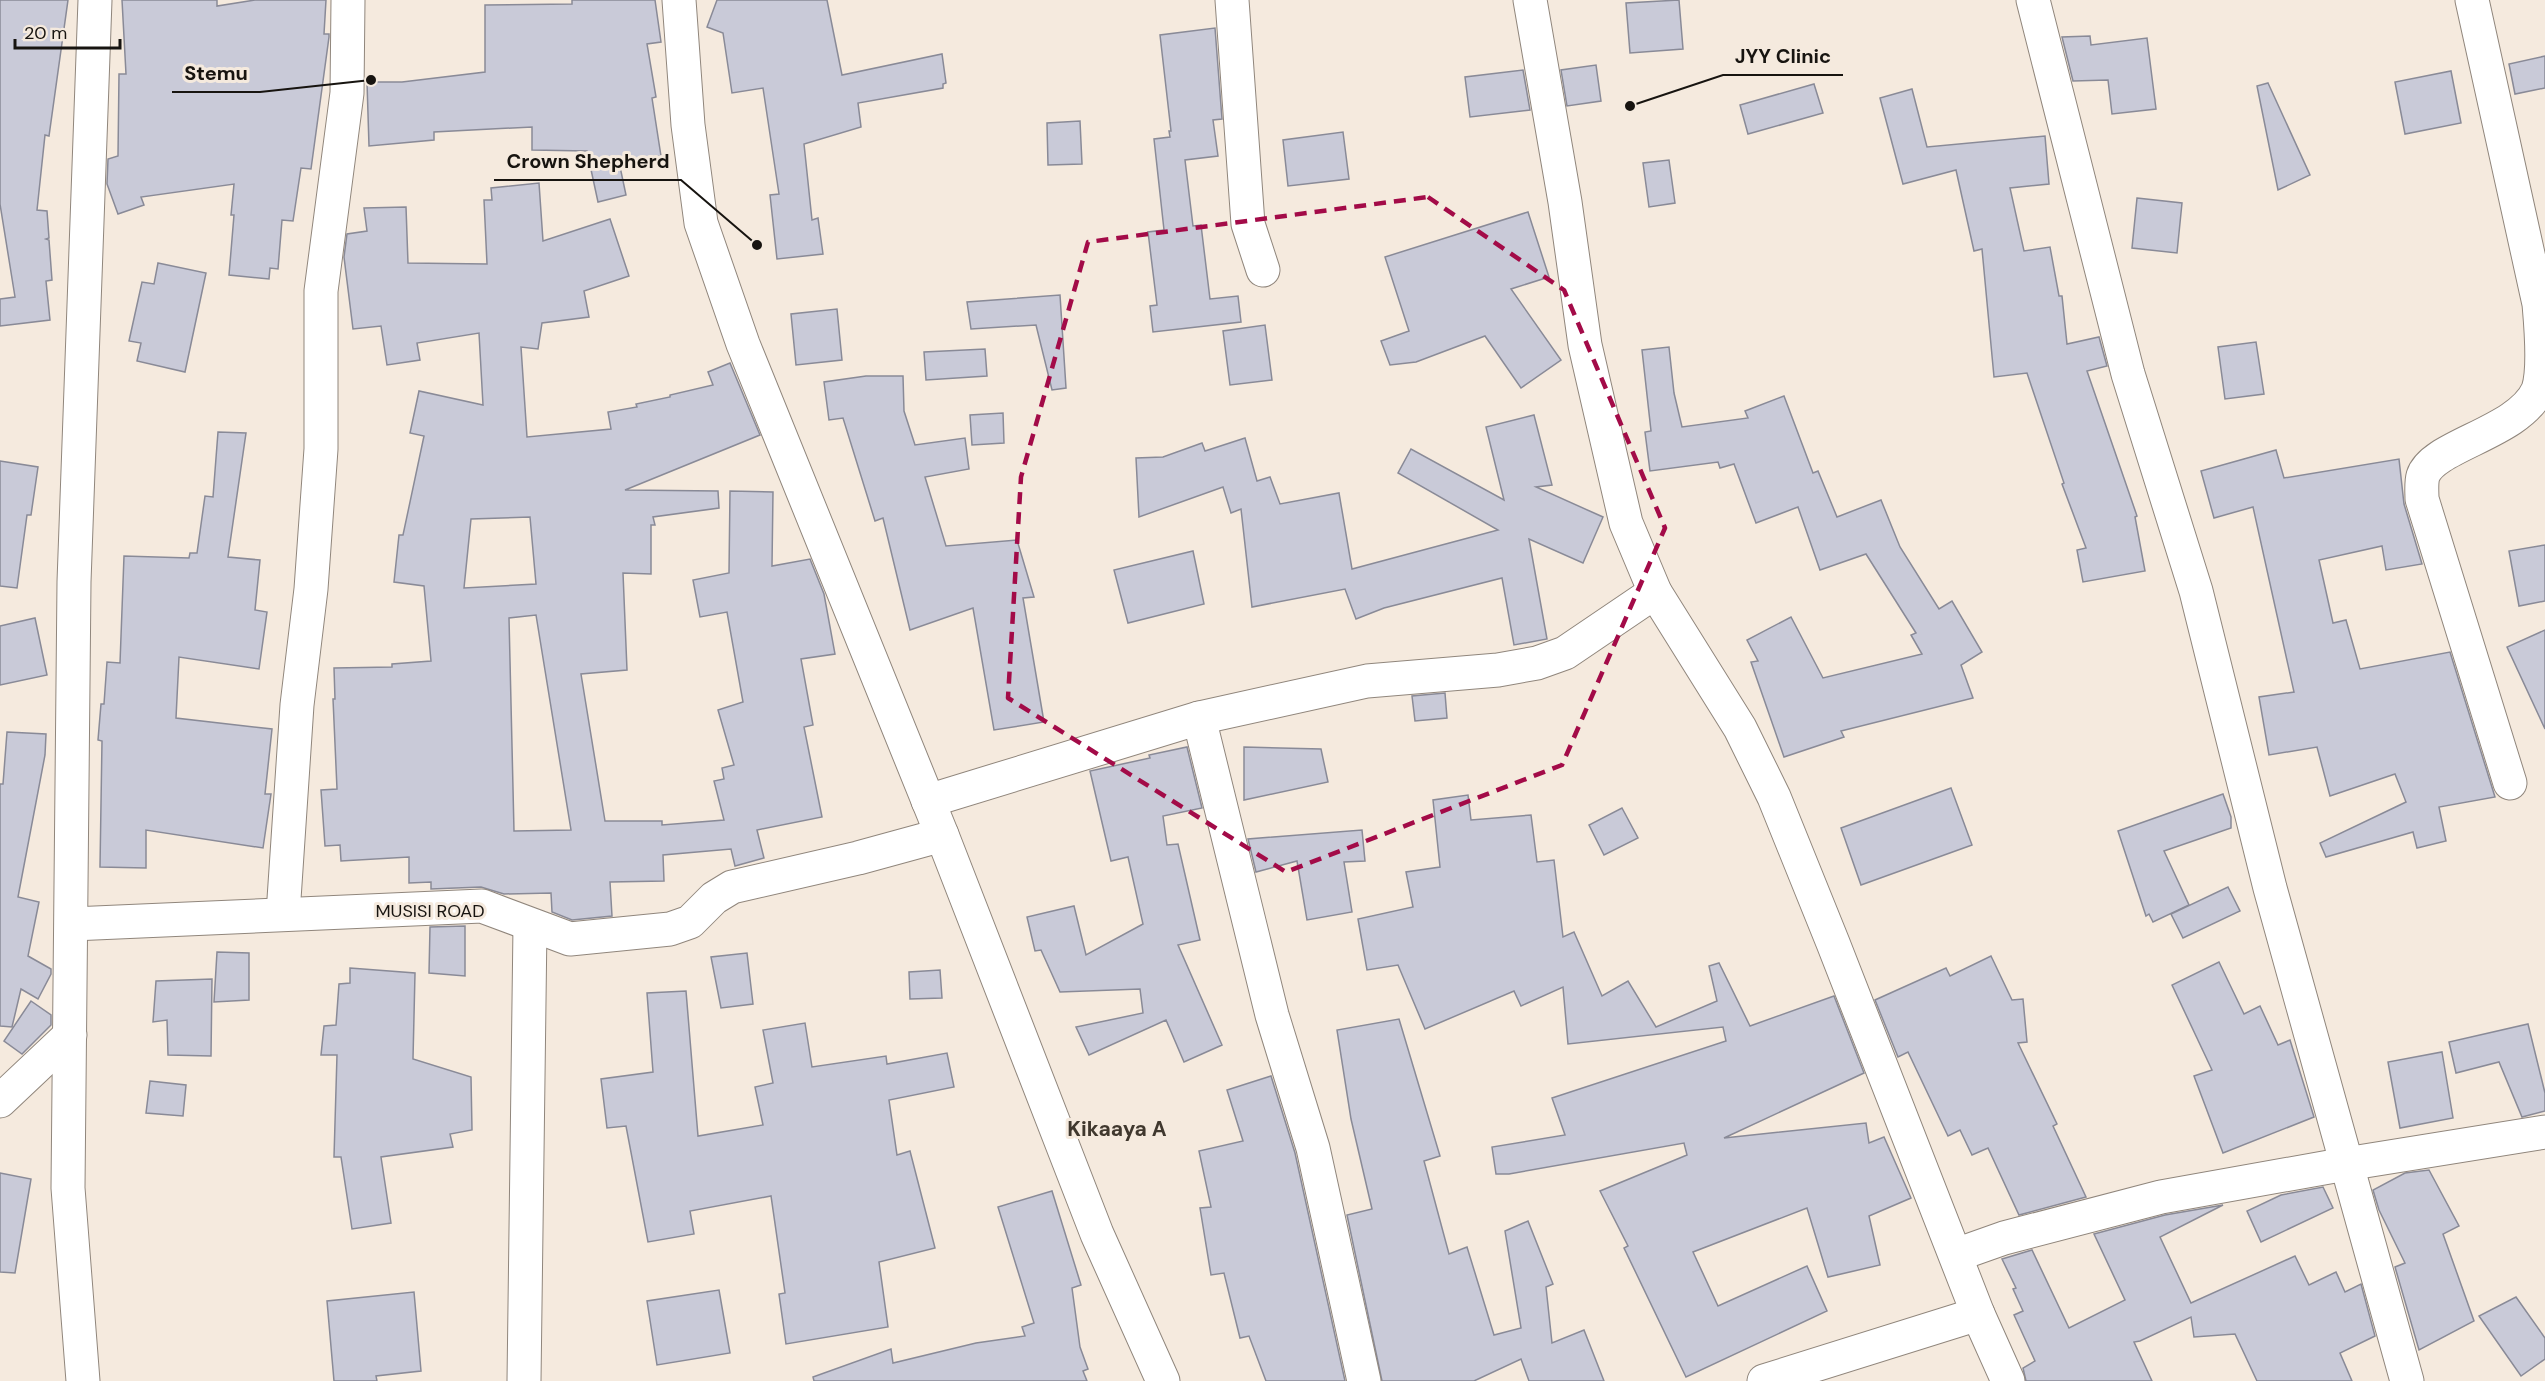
<svg xmlns="http://www.w3.org/2000/svg" width="2545" height="1381" font-family="'DM Sans',sans-serif">
	<style>
		.building { fill: #c9cad8; stroke: #898a97; stroke-width: 1.5; fill-rule: evenodd }
		.lines { fill: none; stroke-linecap: round; stroke-linejoin: round }
		.minor-casing { stroke: #90867c; stroke-width: 35 }
		.minor { stroke: #fff; stroke-width: 33 }
		.marked { fill: none; stroke: #a30b48; stroke-width: 4.5; stroke-dasharray: 12 8; stroke-linejoin: round }
		.labels { text-anchor: middle; dominant-baseline: central; stroke-width: 6; stroke-linejoin: round; paint-order: stroke }
		.street-label { font-size: 18px; fill: #171410; stroke: #f5eade }
		.quarter-label { font-size: 21px; font-weight: bold; fill: #40382e; stroke: #f5eade }
		.leader { fill: none; stroke: #171410; stroke-width: 2 }
		.callout-dot { fill: #171410; stroke: #f5eade; stroke-width: 2 }
		.callout-label { font-size: 20px; text-anchor: middle; font-weight: bold; fill: #171410; stroke: #f5eade; stroke-width: 6; stroke-linejoin: round; paint-order: stroke }
	</style>
	<rect width="100%" height="100%" fill="#f5eade"/>
	<g class="building">
		<polygon points="0,0 68,0 49,136 45,135 37,210 47,211 49,238 46,239 49,240 52,280 46,281 50,320 0,326 0,299 15,297 0,204"/>
		<polygon points="122,0 217,0 217,6 255,0 326,0 324,34 329,34 329,37 311,169 301,168 293,221 282,220 278,269 270,268 269,279 229,275 234,215 231,215 234,184 141,197 144,205 118,214 107,184 108,159 118,156 119,74 126,74"/>
		<polygon points="572,0 655,0 661,42 647,44 656,97 652,98 661,156 619,162 626,195 598,202 587,151 532,150 532,127 434,132 434,140 369,146 367,82 402,82 485,72 485,5 572,4"/>
		<polygon points="717,0 827,0 842,75 942,54 946,83 943,84 943,88 858,103 861,127 804,144 812,220 818,218 823,254 777,259 770,195 779,194 763,88 732,93 723,33 707,27"/>
		<polygon points="1679,0 1683,49 1630,53 1626,3"/>
		<polygon points="1215,28 1222,119 1213,120 1218,156 1185,160 1193,226 1201,225 1210,299 1238,296 1241,322 1153,332 1150,306 1157,305 1148,232 1164,230 1154,139 1170,137 1169,131 1171,131 1160,35"/>
		<polygon points="2090,36 2091,45 2147,38 2156,109 2112,114 2108,80 2073,81 2062,37"/>
		<polygon points="2545,56 2545,88 2515,94 2509,64"/>
		<polygon points="1596,65 1601,101 1567,106 1561,70"/>
		<polygon points="1523,70 1530,110 1470,117 1465,77"/>
		<polygon points="2451,71 2461,123 2405,134 2395,82"/>
		<polygon points="2268,83 2310,175 2278,190 2257,86"/>
		<polygon points="1814,84 1823,113 1748,134 1740,105"/>
		<polygon points="1912,89 1927,147 2045,136 2049,184 2010,188 2024,251 2050,247 2059,296 2062,296 2067,344 2099,337 2107,366 2087,371 2137,516 2135,517 2145,571 2083,582 2077,550 2086,548 2062,484 2064,483 2027,373 1994,377 1982,249 1974,251 1956,170 1903,184 1880,98"/>
		<polygon points="1080,121 1082,164 1048,165 1047,123"/>
		<polygon points="1343,132 1349,179 1288,186 1283,140"/>
		<polygon points="1669,160 1675,203 1649,207 1643,163"/>
		<path d="M539,183L543,241L610,219L629,276L584,291L589,317L542,323L538,349L521,347L527,437L611,429L608,412L637,407L636,404L670,397V395L713,385L708,372L730,363L760,435L625,490L718,491L719,508L653,517L655,525H651V574L623,573L627,670L581,674L605,821H662V825L724,820L714,781L724,779L722,768L734,765L718,710L743,702L727,612L700,617L693,580L729,573L730,491L773,492L772,566L810,559L824,594L835,654L801,659L813,725L804,727L822,817L757,830L764,858L735,866L731,849L663,855L664,881L610,882L612,916L572,920L552,912L551,893L504,894L481,887L431,889V882L409,883V857L341,861L340,845L325,846L321,790L337,789L333,699H335L334,668L392,667V664L431,661L424,586L394,582L399,535H403L424,436L410,433L419,391L483,405L479,333L417,343L420,360L387,365L381,326L353,329L344,257L347,234L367,231L364,208L406,207L408,263L487,264L484,200H492L491,188ZM530,517L536,584L464,588L471,519ZM536,615L571,830L514,831L509,618Z"/>
		<polygon points="2137,198 2182,203 2177,253 2132,248"/>
		<polygon points="1528,212 1549,277 1511,289 1561,360 1521,388 1485,336 1416,362 1390,365 1381,341 1409,331 1385,257"/>
		<polygon points="158,263 206,273 185,372 137,361 141,343 129,341 142,282 154,284"/>
		<polygon points="1060,295 1066,388 1052,390 1036,325 971,329 967,302"/>
		<polygon points="837,309 842,360 796,365 791,314"/>
		<polygon points="1265,325 1272,380 1230,385 1223,331"/>
		<polygon points="2256,342 2264,394 2225,399 2218,347"/>
		<polygon points="1669,347 1674,393 1682,427 1748,418 1745,411 1784,396 1813,473 1818,471 1837,517 1881,500 1900,547 1939,609 1952,601 1982,652 1961,665 1973,698 1841,731 1844,737 1784,757 1751,662 1758,661 1747,640 1791,617 1823,678 1922,654 1911,635 1916,633 1866,554 1820,570 1798,507 1756,523 1734,464 1720,468 1718,462 1650,471 1645,432 1651,431 1642,350"/>
		<polygon points="985,349 987,376 926,380 924,352"/>
		<polygon points="866,376 903,376 904,411 915,445 965,438 969,469 925,477 946,546 1017,540 1034,597 1023,598 1044,722 994,730 973,608 910,630 883,518 875,521 843,418 829,420 824,382"/>
		<polygon points="1003,413 1004,443 972,445 970,415"/>
		<polygon points="1534,415 1552,485 1536,487 1603,517 1583,563 1529,539 1547,639 1514,645 1502,578 1384,608 1356,619 1345,589 1252,607 1241,509 1231,513 1223,487 1139,517 1136,458 1163,457 1202,443 1205,451 1245,438 1257,481 1270,477 1280,504 1339,493 1352,569 1498,530 1398,473 1411,449 1504,500 1486,427"/>
		<polygon points="218,432 246,433 228,557 260,560 255,610 267,612 259,669 179,657 176,718 272,729 265,794 271,794 263,848 146,830 146,868 100,867 102,741 98,740 101,704 104,704 107,662 120,663 124,556 189,558 190,553 197,553 205,496 213,497"/>
		<polygon points="2276,450 2284,478 2399,459 2404,504 2422,564 2386,570 2382,546 2319,560 2333,623 2346,620 2360,669 2450,652 2495,797 2439,807 2446,841 2417,848 2413,832 2326,857 2320,843 2406,802 2395,774 2330,796 2317,747 2269,755 2259,697 2294,692 2253,507 2214,518 2201,471"/>
		<polygon points="0,461 38,467 31,515 27,515 17,588 0,586"/>
		<polygon points="2545,545 2545,601 2519,606 2509,551"/>
		<polygon points="1193,551 1204,604 1128,623 1114,570"/>
		<polygon points="35,618 47,675 0,685 0,626"/>
		<polygon points="2545,630 2545,729 2507,647"/>
		<polygon points="1445,693 1447,718 1415,721 1412,696"/>
		<polygon points="7,732 46,734 45,755 18,897 39,902 28,956 51,969 51,974 38,999 21,989 12,1027 0,1026 0,784 3,784"/>
		<polygon points="1187,747 1202,808 1163,816 1167,845 1178,844 1200,940 1178,945 1222,1045 1184,1062 1166,1020 1089,1055 1076,1027 1143,1013 1140,989 1060,992 1041,950 1035,951 1027,917 1074,906 1086,955 1143,924 1128,857 1111,861 1090,771 1150,758 1149,755"/>
		<polygon points="1244,747 1321,749 1328,782 1244,800"/>
		<polygon points="1951,788 1972,845 1861,885 1841,828"/>
		<polygon points="2223,794 2231,817 2231,828 2164,851 2189,905 2153,922 2149,914 2146,916 2118,831"/>
		<polygon points="1468,795 1471,820 1531,815 1537,862 1554,860 1563,937 1574,932 1602,996 1628,981 1656,1027 1717,1001 1709,966 1719,963 1750,1026 1834,996 1864,1073 1724,1138 1866,1123 1869,1143 1884,1137 1911,1198 1869,1216 1880,1265 1828,1277 1807,1208 1693,1252 1718,1306 1807,1266 1827,1311 1686,1377 1624,1248 1628,1246 1600,1191 1687,1155 1684,1143 1509,1174 1496,1174 1492,1147 1565,1135 1552,1098 1726,1041 1723,1027 1568,1044 1563,987 1521,1006 1514,991 1425,1029 1398,965 1367,970 1358,919 1413,907 1406,872 1440,867 1433,800"/>
		<polygon points="1622,808 1638,838 1604,855 1589,825"/>
		<polygon points="1362,830 1365,861 1344,862 1352,912 1307,920 1297,861 1256,872 1248,839"/>
		<polygon points="2228,887 2240,911 2183,938 2171,914"/>
		<polygon points="465,926 465,976 429,973 430,927"/>
		<polygon points="217,952 249,953 249,1000 214,1002"/>
		<polygon points="747,953 753,1004 721,1008 711,957"/>
		<polygon points="1991,956 2012,1000 2023,999 2027,1042 2018,1043 2057,1124 2053,1126 2086,1197 2019,1215 1988,1148 1972,1155 1960,1130 1948,1136 1908,1052 1898,1057 1875,1000 1946,968 1950,976"/>
		<polygon points="2219,962 2244,1014 2260,1006 2278,1045 2290,1040 2314,1117 2223,1153 2194,1076 2212,1070 2172,985"/>
		<polygon points="350,968 415,973 413,1059 471,1077 472,1130 450,1134 453,1147 381,1157 391,1223 352,1229 341,1157 334,1157 337,1055 321,1055 324,1026 336,1025 339,984 350,983"/>
		<polygon points="940,970 942,998 910,999 909,972"/>
		<polygon points="212,979 211,1056 168,1055 167,1020 153,1022 156,981"/>
		<polygon points="686,991 698,1136 763,1125 755,1087 773,1083 763,1030 805,1023 812,1067 886,1056 887,1064 947,1053 954,1087 889,1100 897,1155 910,1151 935,1248 879,1262 888,1327 786,1344 779,1294 785,1293 771,1196 690,1211 694,1234 648,1242 626,1126 607,1128 601,1079 653,1072 647,993"/>
		<polygon points="31,1001 51,1015 51,1025 22,1054 4,1041"/>
		<polygon points="1399,1019 1440,1156 1424,1161 1449,1254 1467,1247 1494,1335 1521,1328 1505,1231 1528,1221 1553,1284 1546,1287 1552,1343 1584,1330 1604,1381 1529,1381 1521,1359 1474,1381 1382,1381 1347,1215 1372,1209 1351,1119 1337,1030"/>
		<polygon points="2528,1024 2545,1093 2545,1111 2522,1117 2499,1062 2456,1073 2449,1042"/>
		<polygon points="2442,1052 2453,1118 2400,1128 2388,1062"/>
		<polygon points="1271,1076 1295,1153 1345,1381 1266,1381 1249,1336 1240,1338 1224,1273 1211,1275 1200,1208 1211,1207 1199,1151 1243,1141 1227,1090"/>
		<polygon points="150,1081 186,1085 183,1116 146,1113"/>
		<polygon points="2429,1170 2459,1226 2443,1234 2474,1321 2419,1350 2395,1267 2405,1263 2379,1210 2373,1190 2405,1173"/>
		<polygon points="0,1173 31,1179 15,1273 0,1272"/>
		<polygon points="2323,1187 2333,1208 2261,1242 2247,1211 2281,1195"/>
		<polygon points="1052,1191 1081,1285 1072,1288 1080,1347 1088,1369 1083,1371 1087,1381 814,1381 813,1377 891,1349 893,1363 976,1343 1025,1336 1022,1327 1034,1323 998,1207"/>
		<polygon points="2223,1205 2160,1237 2191,1303 2295,1256 2309,1285 2336,1272 2345,1292 2361,1284 2375,1336 2340,1353 2352,1381 2257,1381 2235,1334 2194,1337 2191,1317 2140,1341 2134,1342 2152,1381 2026,1381 2023,1368 2035,1361 2014,1315 2023,1311 2013,1289 2016,1288 2002,1259 2032,1250 2069,1328 2125,1300 2094,1234 2165,1215"/>
		<polygon points="719,1290 730,1353 657,1365 647,1301"/>
		<polygon points="414,1292 421,1371 376,1376 377,1381 334,1381 327,1301"/>
		<polygon points="2516,1297 2545,1338 2545,1359 2521,1376 2479,1316"/>
	</g>
	<g class="lines">
		<g class="minor-casing">
			<g id="minor">
				<polyline points="679,0 688,125 701,223 743,344 942,835 1097,1234 1163,1381"/>
				<polyline points="1232,0 1248,224 1263,270"/>
				<polyline points="1530,0 1565,202 1585,345 1626,523 1655,592 1740,728 1774,797 1833,943 1978,1314 2008,1381"/>
				<polyline points="2033,0 2128,374 2196,591 2270,888 2407,1381"/>
				<path d="M2472,0L2539,304C2541,327 2545,369 2538,390C2519,433 2433,445 2423,476C2421,483 2422,493 2422,499L2510,783"/>
				<polyline points="1199,718 1272,1015 1313,1148 1364,1381"/>
				<polyline points="928,801 1199,718 1367,681 1498,670 1537,663 1565,653 1655,592"/>
				<polyline points="283,914 297,705 311,589 321,449 321,291 347,93 348,0"/>
				<polyline points="72,924 482,906 570,939 670,929 690,922 714,898 732,887 858,858 942,835"/>
				<polyline points="0,1101 70,1035"/>
				<polyline points="1956,1255 2004,1238 2161,1197 2346,1164 2545,1132"/>
				<polyline points="83,1381 68,1188 74,582 95,0"/>
				<polyline points="524,1381 530,926"/>
				<polyline points="1764,1381 1978,1314"/>
			</g>
		</g>
		<use href="#minor" class="minor"/>
	</g>
	<path class="marked" d="M1428,197L1564,290L1665,528L1562,765L1286,872L1008,698L1021,477L1088,242Z"/>
	<g class="labels">
		<g class="street-label">
			<text x="430" y="911">MUSISI ROAD</text>
		</g>
		<g class="quarter-label">
			<text x="1117" y="1129">Kikaaya A</text>
		</g>
	</g>
	<path class="leader" d="M1630 106L1723 75H1843M371 80L260 92H172M757 245L681 180H494"/>
	<g class="callout-dot">
		<circle cx="1630" cy="106" r="6"/>
		<circle cx="371" cy="80" r="6"/>
		<circle cx="757" cy="245" r="6"/>
	</g>
	<g class="callout-label">
		<text x="1783" y="63">JYY Clinic</text>
		<text x="216" y="80">Stemu</text>
		<text x="588" y="168">Crown Shepherd</text>
	</g>
	<path d="M15 39v9h105v-9" fill="none" stroke="#171410" stroke-width="3"/>
	<text x="24" y="39" font-size="18" fill="#171410" stroke="#f5eade" stroke-width="4.5" paint-order="stroke">20 m</text>
</svg>
